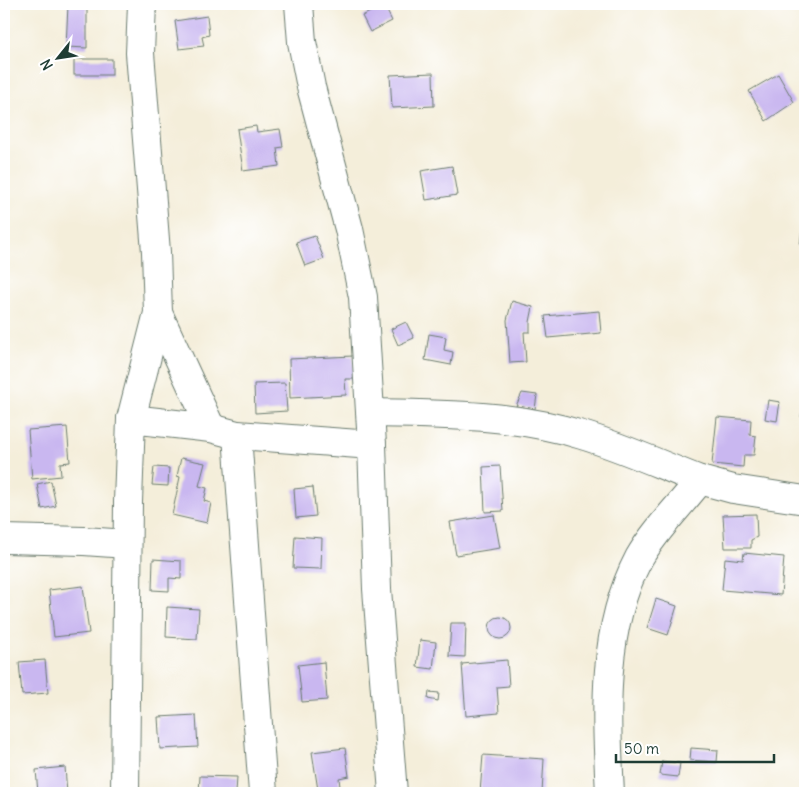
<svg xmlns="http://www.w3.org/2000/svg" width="809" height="797" font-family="Delius,sans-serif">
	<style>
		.building { fill: #c9b7f0 }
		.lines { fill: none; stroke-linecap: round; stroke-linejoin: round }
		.minor-casing { stroke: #6a7b6e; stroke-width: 30 }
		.minor { stroke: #fff; stroke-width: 28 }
	</style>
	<rect width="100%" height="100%" fill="#fff"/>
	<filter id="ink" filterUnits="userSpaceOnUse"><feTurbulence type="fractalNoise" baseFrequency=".02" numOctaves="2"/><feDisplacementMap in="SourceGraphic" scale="10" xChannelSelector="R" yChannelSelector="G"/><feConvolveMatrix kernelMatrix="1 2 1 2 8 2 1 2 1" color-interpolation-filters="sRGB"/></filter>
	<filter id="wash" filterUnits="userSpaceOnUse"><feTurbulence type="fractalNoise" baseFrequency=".0096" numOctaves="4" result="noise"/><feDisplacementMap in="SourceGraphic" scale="20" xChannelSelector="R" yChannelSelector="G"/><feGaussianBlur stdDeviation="1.12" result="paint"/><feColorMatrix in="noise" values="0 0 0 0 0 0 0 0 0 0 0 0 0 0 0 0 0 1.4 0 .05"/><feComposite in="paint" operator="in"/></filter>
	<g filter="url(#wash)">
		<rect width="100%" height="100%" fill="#f4eeda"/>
		<g id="blocks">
			<g class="building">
				<polygon points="68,5 87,6 87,48 66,47"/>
				<polygon points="384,5 392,21 370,32 362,16"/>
				<polygon points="207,16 209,35 202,37 204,46 179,49 175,21"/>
				<rect x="74" y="59" width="38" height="16"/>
				<polygon points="433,73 434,106 392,108 390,75"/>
				<polygon points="778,74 794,102 766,121 749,91"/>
				<polygon points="256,126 257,132 280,129 283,147 277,148 279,166 243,171 237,129"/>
				<polygon points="452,166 457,195 426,200 421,171"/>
				<polygon points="802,228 805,228 805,246 800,245"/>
				<polygon points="315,236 324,259 305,266 296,242"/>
				<polygon points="512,301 533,307 530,322 530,332 524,332 526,362 510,363 507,320"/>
				<polygon points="599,311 601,333 548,338 545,316"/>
				<polygon points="406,322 414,338 398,345 391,329"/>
				<polygon points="429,334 446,337 444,350 453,352 451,365 425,360"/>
				<polygon points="353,356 355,379 345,379 346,395 290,398 289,359"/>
				<polygon points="285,383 287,411 255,413 254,384"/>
				<polygon points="804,389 805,389 805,417 801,417"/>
				<polygon points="522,393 537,395 535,409 516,406"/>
				<polygon points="768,400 780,402 777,421 765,419"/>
				<polygon points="717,417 751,420 750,435 756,436 754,455 744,455 743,467 712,464"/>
				<polygon points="67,427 70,462 60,463 61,476 32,479 28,430"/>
				<polygon points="181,458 205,463 199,486 207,488 204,501 211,503 207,523 172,515 180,477 177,476"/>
				<polygon points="500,466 503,511 485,512 483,467"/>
				<polygon points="154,467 169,468 168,486 152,485"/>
				<polygon points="51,481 56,506 42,509 37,484"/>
				<polygon points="313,487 316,516 296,518 294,489"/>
				<polygon points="756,514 757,537 751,540 751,548 725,548 723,515"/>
				<polygon points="494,515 500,548 456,555 450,522"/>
				<polygon points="295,536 322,538 321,569 293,568"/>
				<polygon points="744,553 784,557 781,595 722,590 725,558 743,560"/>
				<polygon points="153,559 181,561 181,579 169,578 169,591 152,590"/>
				<polygon points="83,586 89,633 54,637 49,590"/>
				<polygon points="656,599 677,606 668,635 647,628"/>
				<polygon points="167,607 199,609 197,639 166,637"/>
				<circle cx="500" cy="628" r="11"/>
				<polygon points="451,623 466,623 465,657 449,656"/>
				<polygon points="420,640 436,642 433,669 417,667"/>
				<polygon points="45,660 48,693 22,695 19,662"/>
				<polygon points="507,660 509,686 497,687 499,713 466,716 462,664"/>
				<polygon points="324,662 327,700 302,702 298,665"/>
				<polygon points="429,692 439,693 438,701 428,699"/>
				<polygon points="196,715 198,747 160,749 158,717"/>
				<polygon points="345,748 349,776 339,778 340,787 318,790 312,752"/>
				<polygon points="691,748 718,750 717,762 690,760"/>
				<polygon points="483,755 544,759 542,793 480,793"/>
				<polygon points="662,761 680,763 678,777 660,775"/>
				<polygon points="65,767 67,793 38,793 36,770"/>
				<polygon points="200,776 237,777 236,793 199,793"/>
			</g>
		</g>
	</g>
	<g filter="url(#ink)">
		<use href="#blocks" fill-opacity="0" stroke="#6a7b6e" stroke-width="1"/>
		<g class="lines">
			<g class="minor-casing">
				<g id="minor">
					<polyline points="299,4 302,42 311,87 349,229 363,297 372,445 377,589 393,793"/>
					<polyline points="158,313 211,428"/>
					<path d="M371,413C441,414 514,414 582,435C622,447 661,465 700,480"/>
					<polyline points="131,419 211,428 237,435 372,445"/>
					<polyline points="237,435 263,793"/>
					<polyline points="4,539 84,541 127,544"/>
					<polyline points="125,793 128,502 131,419 158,313 156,252 140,53 142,4"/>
					<path d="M610,793C606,715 601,630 639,558C655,530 680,506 700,480L733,489L805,500"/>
				</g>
			</g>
			<use href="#minor" class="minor"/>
		</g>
	</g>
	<rect width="809" height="797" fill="none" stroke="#fff" stroke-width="20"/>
	<g transform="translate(58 58) rotate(240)" stroke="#ffffff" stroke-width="4" paint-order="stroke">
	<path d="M0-4L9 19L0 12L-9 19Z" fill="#1f3d34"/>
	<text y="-8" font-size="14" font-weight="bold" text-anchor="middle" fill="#1f3d34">N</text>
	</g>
	<path d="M616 754v8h158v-8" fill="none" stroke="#1f3d34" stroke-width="2.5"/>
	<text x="624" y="754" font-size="15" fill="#1f3d34" stroke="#ffffff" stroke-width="4" paint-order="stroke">50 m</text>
</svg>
